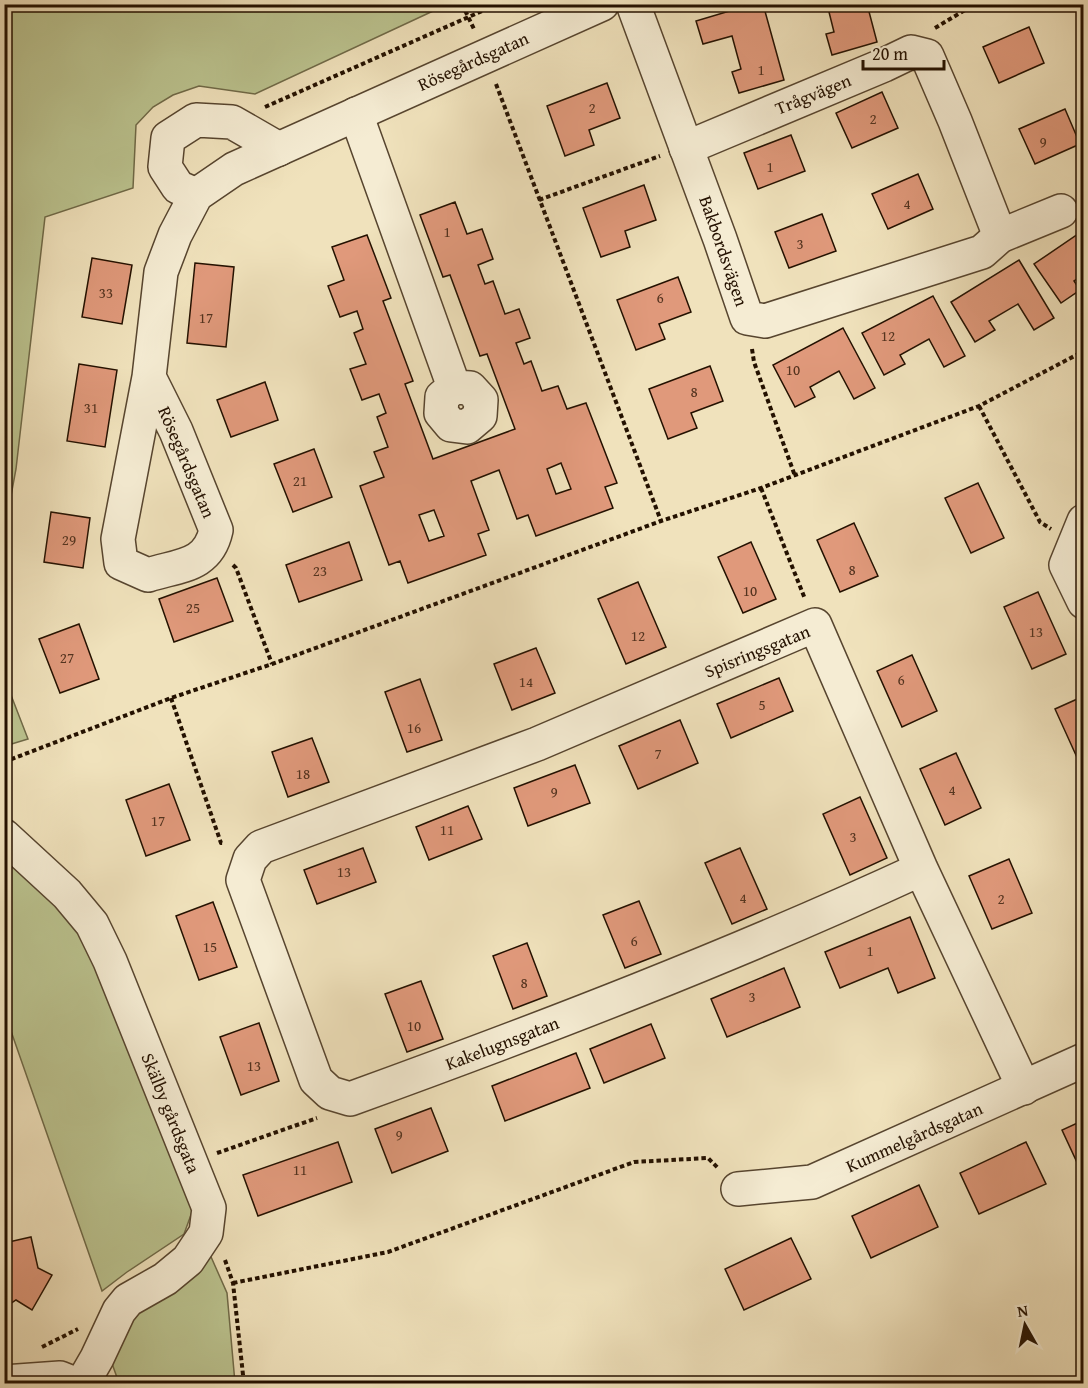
<svg xmlns="http://www.w3.org/2000/svg" width="1088" height="1388" font-family="'Gentium Book Plus',serif">
	<style>
		.green { fill: #bbc38f; stroke: #706a48; stroke-width: 1.5 }
		.building { fill: #e0997b; stroke: #241100; stroke-width: 1.5; fill-rule: evenodd }
		.lines { fill: none; stroke-linecap: round; stroke-linejoin: round }
		.minor-casing { stroke: #57452f; stroke-width: 36 }
		.path { stroke: #241100; stroke-width: 4; stroke-dasharray: 4.5 3; stroke-linecap: butt }
		.minor { stroke: #f5ecd3; stroke-width: 33 }
		.labels { text-anchor: middle; dominant-baseline: central; stroke-width: 4.5; stroke-linejoin: round; paint-order: stroke }
		.number-label { font-size: 15px; fill: #53331f }
		.street-label { font-size: 18px; fill: #241100; stroke: #f5ecd3 }
	</style>
	<rect width="100%" height="100%" fill="#f0e2bc"/>
	<filter id="stains"><feTurbulence type="fractalNoise" baseFrequency=".00333" numOctaves="4"/><feColorMatrix values="0 0 0 0 .2 0 0 0 0 .09 0 0 0 0 .02 0 0 0 .5 -.17"/></filter>
	<radialGradient id="worn" r=".72"><stop offset=".6" stop-color="#630" stop-opacity="0"/><stop offset="1" stop-color="#630" stop-opacity=".3"/></radialGradient>
	<g class="green">
		<polygon points="5,4 446,5 255,94 199,86 173,95 153,107 136,125 133,188 45,217 16,469 5,528"/>
		<polygon points="4,677 28,739 5,746 4,746"/>
		<polygon points="4,859 38,885 80,932 181,1166 192,1212 184,1234 127,1272 102,1291 5,1014"/>
		<polygon points="208,1250 227,1293 235,1383 119,1383 110,1358 133,1309"/>
	</g>
	<g class="building">
		<polygon points="753,4 763,4 784,80 739,93 732,72 741,69 732,36 703,44 696,21"/>
		<polygon points="827,4 867,4 877,42 832,55 826,34 834,32"/>
		<polygon points="1029,27 1044,63 999,83 983,47"/>
		<polygon points="607,83 620,118 589,130 594,145 565,156 547,106"/>
		<polygon points="882,92 898,128 852,148 836,113"/>
		<polygon points="1065,109 1080,144 1035,164 1019,129"/>
		<polygon points="791,135 805,171 758,189 744,153"/>
		<polygon points="918,174 933,209 888,229 872,194"/>
		<polygon points="644,185 656,220 625,231 630,247 601,257 583,208"/>
		<path d="M455,202L467,234L482,229L493,259L478,265L485,284L493,281L505,314L519,309L530,338L516,343L524,364L531,361L542,391L558,386L567,409L586,403L617,483L605,487L613,508L536,536L528,515L517,519L499,470L471,481L489,530L478,534L486,555L408,583L400,561L389,565L360,486L384,477L374,452L388,447L377,417L386,413L379,394L362,400L350,369L366,364L354,333L363,329L357,311L340,317L328,286L344,280L332,247L367,235L391,298L383,301L413,381L405,384L433,459L515,429L487,354L480,356L450,275L443,277L420,215ZM561,463L571,489L556,494L547,469ZM434,510L444,536L429,541L419,515Z"/>
		<polygon points="822,214 836,251 789,268 775,232"/>
		<polygon points="1084,230 1084,274 1074,281 1080,290 1061,303 1034,264"/>
		<polygon points="92,258 132,265 122,324 82,317"/>
		<polygon points="1019,260 1054,318 1034,330 1018,304 989,321 995,330 975,342 951,302"/>
		<polygon points="195,263 234,267 226,347 187,343"/>
		<polygon points="678,277 691,312 659,324 665,339 636,350 617,300"/>
		<polygon points="933,296 965,356 944,367 929,339 900,355 905,364 884,375 862,333"/>
		<polygon points="843,328 875,388 854,399 839,371 810,387 815,397 795,407 773,365"/>
		<polygon points="79,364 117,370 105,447 67,441"/>
		<polygon points="710,366 723,401 691,413 697,428 668,439 649,389"/>
		<polygon points="265,382 278,420 231,437 217,400"/>
		<polygon points="314,449 332,497 293,512 274,464"/>
		<polygon points="978,483 1004,538 971,553 945,498"/>
		<polygon points="51,512 90,518 83,568 44,562"/>
		<polygon points="854,523 878,576 840,592 817,540"/>
		<polygon points="349,542 362,580 299,602 286,565"/>
		<polygon points="751,542 776,599 743,613 718,557"/>
		<polygon points="217,578 233,621 174,642 159,599"/>
		<polygon points="638,582 666,647 626,664 598,599"/>
		<polygon points="1038,592 1066,654 1032,669 1004,607"/>
		<polygon points="79,624 99,679 60,693 39,639"/>
		<polygon points="536,648 555,693 512,710 494,664"/>
		<polygon points="912,655 937,711 902,727 877,671"/>
		<polygon points="779,678 793,711 731,738 717,704"/>
		<polygon points="420,679 442,740 407,752 385,692"/>
		<polygon points="1084,696 1084,762 1080,764 1055,709"/>
		<polygon points="680,720 698,763 638,789 619,746"/>
		<polygon points="312,738 329,782 288,797 272,752"/>
		<polygon points="956,753 981,808 945,825 920,769"/>
		<polygon points="575,765 590,803 528,826 514,788"/>
		<polygon points="169,784 190,840 146,856 126,800"/>
		<polygon points="860,797 887,858 850,875 823,814"/>
		<polygon points="468,806 482,839 429,860 416,827"/>
		<polygon points="363,848 376,882 317,904 304,870"/>
		<polygon points="740,848 767,909 732,924 705,863"/>
		<polygon points="1009,859 1032,913 992,929 969,876"/>
		<polygon points="639,901 661,954 625,968 603,915"/>
		<polygon points="213,902 237,967 199,980 176,916"/>
		<polygon points="910,917 935,978 898,993 888,968 840,988 825,952"/>
		<polygon points="527,943 547,996 513,1009 493,956"/>
		<polygon points="784,968 800,1007 727,1037 711,999"/>
		<polygon points="421,981 443,1039 407,1052 385,994"/>
		<polygon points="259,1023 279,1081 241,1095 220,1037"/>
		<polygon points="651,1024 665,1058 604,1083 590,1049"/>
		<polygon points="576,1053 590,1088 505,1121 492,1086"/>
		<polygon points="431,1108 448,1151 392,1173 375,1129"/>
		<polygon points="1084,1120 1084,1170 1081,1171 1062,1130"/>
		<polygon points="338,1142 352,1182 258,1216 243,1175"/>
		<polygon points="1026,1142 1046,1184 979,1214 960,1173"/>
		<polygon points="919,1185 938,1227 871,1258 852,1216"/>
		<polygon points="31,1237 38,1268 52,1275 32,1310 16,1300 4,1308 4,1243"/>
		<polygon points="791,1238 811,1279 744,1310 725,1269"/>
	</g>
	<g class="lines">
		<g class="minor-casing">
			<g id="minor">
				<polyline points="633,4 720,239 747,318 765,321 982,252 1000,236 1061,211"/>
				<polyline points="356,114 454,387 470,388 481,400 480,416 467,427 451,425 441,413 442,397 454,387"/>
				<polyline points="686,148 884,65 911,52 927,56 955,121 1000,236"/>
				<polyline points="196,195 178,187 165,167 168,138 196,120 232,122 279,149"/>
				<path d="M149,377L176,431L216,530C208,567 179,565 148,575L121,563L118,539L149,377L161,272L175,235L196,195L234,169L602,4"/>
				<polyline points="1084,521 1066,565 1084,602"/>
				<polyline points="4,836 67,894 92,924 110,961 209,1208 206,1233 188,1260 165,1279 128,1300 119,1311 97,1358 82,1384"/>
				<path d="M921,869C735,955 543,1029 350,1099L330,1093L316,1080L243,880L250,859L261,847L537,744L815,625L921,869L1024,1088"/>
				<polyline points="738,1189 812,1182 1084,1060"/>
				<polyline points="4,1382 60,1378 75,1384"/>
			</g>
		</g>
		<g class="path">
			<polyline points="462,4 474,29"/>
			<polyline points="935,28 975,4"/>
			<polyline points="496,84 661,521"/>
			<polyline points="265,107 498,4"/>
			<polyline points="539,200 660,156"/>
			<polyline points="752,349 754,362 795,476"/>
			<polyline points="979,406 1040,522 1051,529"/>
			<polyline points="761,488 805,599"/>
			<polyline points="233,565 236,568 272,664"/>
			<polyline points="171,698 221,843 225,843"/>
			<polyline points="4,762 171,698 272,664 661,521 761,488 979,406 1084,351"/>
			<polyline points="217,1153 317,1118"/>
			<polyline points="225,1260 233,1283 244,1384"/>
			<polyline points="233,1283 388,1252 634,1162 708,1158 719,1169"/>
			<polyline points="42,1347 78,1329"/>
		</g>
		<use href="#minor" class="minor"/>
	</g>
	<g class="labels">
		<g class="number-label">
			<text x="761" y="69">1</text>
			<text x="592" y="107">2</text>
			<text x="873" y="118">2</text>
			<text x="1043" y="141">9</text>
			<text x="770" y="166">1</text>
			<text x="907" y="203">4</text>
			<text x="447" y="231">1</text>
			<text x="800" y="243">3</text>
			<text x="106" y="292">33</text>
			<text x="660" y="297">6</text>
			<text x="206" y="317">17</text>
			<text x="888" y="335">12</text>
			<text x="793" y="369">10</text>
			<text x="694" y="391">8</text>
			<text x="91" y="407">31</text>
			<text x="300" y="480">21</text>
			<text x="69" y="539">29</text>
			<text x="852" y="569">8</text>
			<text x="320" y="570">23</text>
			<text x="750" y="590">10</text>
			<text x="193" y="607">25</text>
			<text x="1036" y="631">13</text>
			<text x="638" y="635">12</text>
			<text x="67" y="657">27</text>
			<text x="901" y="679">6</text>
			<text x="526" y="681">14</text>
			<text x="762" y="704">5</text>
			<text x="414" y="727">16</text>
			<text x="658" y="753">7</text>
			<text x="303" y="773">18</text>
			<text x="952" y="789">4</text>
			<text x="554" y="791">9</text>
			<text x="158" y="820">17</text>
			<text x="447" y="829">11</text>
			<text x="853" y="836">3</text>
			<text x="344" y="871">13</text>
			<text x="743" y="897">4</text>
			<text x="1001" y="898">2</text>
			<text x="634" y="940">6</text>
			<text x="210" y="946">15</text>
			<text x="870" y="950">1</text>
			<text x="524" y="982">8</text>
			<text x="752" y="996">3</text>
			<text x="414" y="1025">10</text>
			<text x="254" y="1065">13</text>
			<text x="399" y="1134">9</text>
			<text x="300" y="1169">11</text>
		</g>
		<g class="street-label">
			<text transform="translate(473 61) rotate(-24)">Rösegårdsgatan</text>
			<text transform="translate(813 94) rotate(-22)">Trågvägen</text>
			<text transform="translate(724 251) rotate(71)">Bakbordsvägen</text>
			<text transform="translate(187 462) rotate(67)">Rösegårdsgatan</text>
			<text transform="translate(757 651) rotate(-22)">Spisringsgatan</text>
			<text transform="translate(502 1043) rotate(-21)">Kakelugnsgatan</text>
			<text transform="translate(171 1113) rotate(68)">Skälby gårdsgata</text>
			<text transform="translate(914 1137) rotate(-24)">Kummelgårdsgatan</text>
		</g>
	</g>
	<rect width="1088" height="1388" fill="none" stroke="#f0e2bc" stroke-width="24"/>
	<rect x="6" y="6" width="1076" height="1376" fill="none" stroke="#241100" stroke-width="3"/>
	<rect x="12" y="12" width="1064" height="1364" fill="none" stroke="#241100" stroke-width="1.5"/>
	<g transform="translate(1025 1325) rotate(351)" stroke="#f5ecd3" stroke-width="4.5" paint-order="stroke">
	<path d="M0-4.5L10 22L0 15L-10 22Z" fill="#241100"/>
	<text y="-9" font-size="16" font-weight="bold" text-anchor="middle" fill="#241100">N</text>
	</g>
	<path d="M863 60v9h81v-9" fill="none" stroke="#241100" stroke-width="3"/>
	<text x="872" y="60" font-size="18" fill="#241100" stroke="#f5ecd3" stroke-width="4.5" paint-order="stroke">20 m</text>
	<rect width="100%" height="100%" filter="url(#stains)"/>
	<rect width="100%" height="100%" fill="url(#worn)"/>
</svg>
